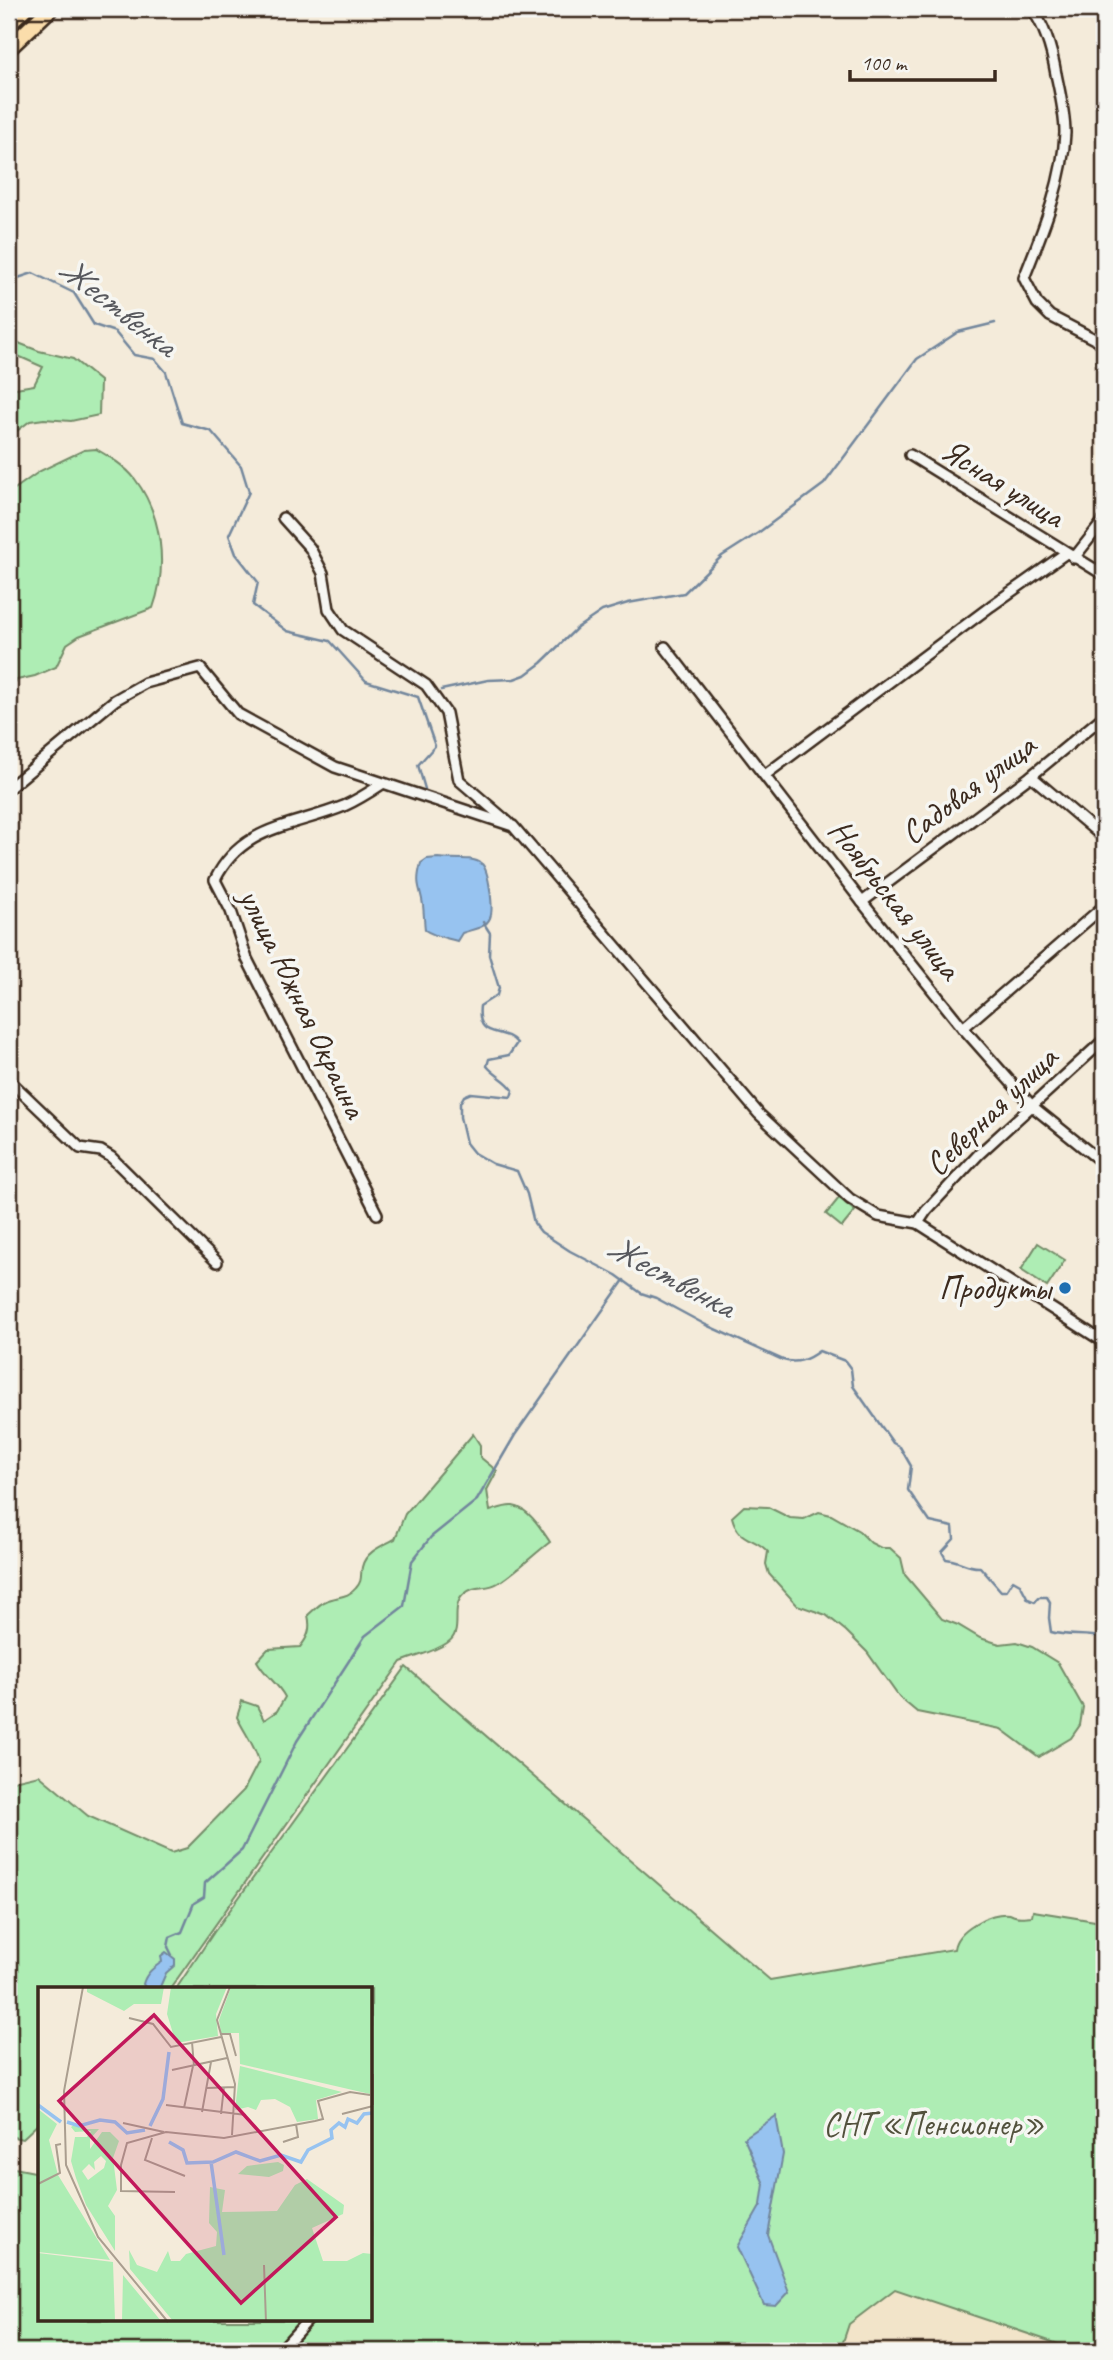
<svg xmlns="http://www.w3.org/2000/svg" width="1113" height="2360" font-family="Caveat,sans-serif">
	<style>
		.built { fill: #f2e4c9 }
		.green { fill: #aeedb4; stroke: #748c69; stroke-width: 2 }
		.water { fill: #97c3f0; stroke: #72869c; stroke-width: 2 }
		.lines { fill: none; stroke-linecap: round; stroke-linejoin: round }
		.stream { stroke: #72869c; stroke-width: 2.5 }
		.street-casing { stroke: #3b2a1e; stroke-width: 14 }
		.primary-casing { stroke: #3b2a1e; stroke-width: 19 }
		.street { stroke: #f6f6f2; stroke-width: 9 }
		.primary { stroke: #fbddab; stroke-width: 14 }
		.poi-dot { fill: #1f6fb2; stroke: #f6f6f2; stroke-width: 2.5 }
		.labels { text-anchor: middle; dominant-baseline: central; stroke-width: 7; stroke-linejoin: round; paint-order: stroke }
		.street-label { font-size: 33px; fill: #3b2a1e; stroke: #f6f6f2 }
		.poi-label { font-size: 33px; fill: #3b2a1e; stroke: #f6f6f2; text-anchor: end }
		.park-label { font-size: 33px; fill: #52513c; stroke: #f6f6f2 }
		.water-label { font-size: 35px; font-style: italic; fill: #57585d; stroke: #f6f6f2 }
		.inset-river { fill: none; stroke: #97c3f0; stroke-width: 3.5 }
		.inset-road { fill: none; stroke: #aa9e8f; stroke-width: 2 }
		.view { fill: #c2185b; fill-opacity: 0.15; stroke: #c2185b; stroke-width: 3.5 }
		.inset-edge { fill: none; stroke: #3b2a1e; stroke-width: 3.5 }
	</style>
	<rect width="100%" height="100%" fill="#f4ebda"/>
	<filter id="ink" filterUnits="userSpaceOnUse"><feTurbulence type="fractalNoise" baseFrequency=".0143" numOctaves="2"/><feDisplacementMap in="SourceGraphic" scale="14" xChannelSelector="R" yChannelSelector="G"/><feConvolveMatrix kernelMatrix="1 2 1 2 8 2 1 2 1" color-interpolation-filters="sRGB"/></filter>
	<g filter="url(#ink)">
		<polygon class="built" points="895,2289 1079,2351 840,2351 849,2324"/>
		<g class="green">
			<polygon points="9,336 21,344 39,351 73,359 100,381 99,415 71,421 44,419 30,421 13,434 9,434 9,389 34,385 43,367 9,352"/>
			<path d="M96,449C110,457 125,466 135,479C162,515 168,566 153,608L79,636L67,644L56,667L35,676L17,680L9,690V493L40,471L84,450Z"/>
			<polygon points="839,1198 855,1211 842,1227 826,1214"/>
			<polygon points="1038,1243 1065,1260 1047,1287 1021,1270"/>
			<path d="M473,1434L480,1445V1457L497,1471L487,1490L490,1511C497,1509 506,1505 513,1506C529,1508 542,1530 550,1542C533,1555 516,1572 498,1583C487,1590 474,1584 463,1595C449,1609 465,1632 447,1643C434,1652 416,1656 401,1662L170,1989H40V2122L22,2139L9,2136V1782L39,1775L88,1816L171,1853L187,1848L244,1790L259,1761C254,1744 244,1732 237,1717L242,1701L257,1706L264,1720L277,1711L285,1697C277,1682 265,1676 257,1661L268,1649L300,1647C309,1636 311,1628 308,1615C314,1610 319,1604 326,1601C337,1596 348,1598 356,1588C363,1580 360,1576 362,1567C365,1552 383,1545 395,1539L405,1514Z"/>
			<path d="M744,1506L768,1507L790,1518L804,1519L819,1512L831,1515L859,1531L871,1543L881,1548H890L901,1558L905,1575L942,1619L958,1625L980,1638L1000,1644L1017,1642L1032,1647L1058,1663L1083,1707L1080,1725L1071,1738L1039,1757L1001,1729L917,1712L899,1697L867,1652L846,1631L826,1615L797,1605L769,1574L766,1564L768,1552C754,1536 739,1543 732,1517Z"/>
			<path d="M406,1667L770,1980L954,1949C956,1930 991,1911 1009,1914C1011,1914 1013,1916 1015,1916C1020,1918 1027,1916 1032,1916L1033,1911L1095,1921L1104,1925V2351H1079L895,2289L849,2324L840,2351H9V2167L40,2173V2320H371V1989H176L214,1932Z"/>
		</g>
		<g class="water">
			<path d="M438,858C450,860 473,856 482,864C489,871 494,909 490,918C485,929 472,929 462,933L457,941C447,938 433,936 425,930C424,921 424,914 423,905C420,885 415,886 421,863L427,859Z"/>
			<path d="M166,1952L175,1959V1965L166,1973L159,1989H146L143,1984C146,1973 153,1968 162,1962L161,1956Z"/>
			<polygon points="776,2116 783,2154 768,2235 789,2292 776,2306 764,2305 737,2247 761,2205 764,2184 744,2138"/>
		</g>
		<g class="lines">
			<g class="stream">
				<polyline points="9,281 33,273 74,293 94,325 115,332 134,355 155,359 166,372 182,423 211,431 241,466 249,492 229,535 236,554 258,582 253,605 287,631 330,641 366,681 418,697 435,746 418,765 425,789"/>
				<polyline points="441,690 488,680 514,679 525,675 541,663 577,628 602,611 628,603 684,593 722,556 758,533 824,484 917,359 958,332 995,323"/>
				<path d="M483,922L490,933L489,955L499,988L497,995L480,1006C476,1041 504,1026 517,1043L509,1055L489,1059L487,1066C495,1076 507,1080 513,1090L511,1097L471,1093L464,1096L460,1103V1117L466,1143L474,1153L493,1164L517,1171L527,1194L534,1223L541,1232L570,1251L616,1275L641,1293L656,1298L706,1325L783,1360C797,1364 807,1360 819,1351L845,1361L851,1369L853,1386L893,1443L900,1447L911,1466L908,1490L930,1522L953,1527L954,1539L942,1552L946,1559C959,1560 968,1568 980,1567L1001,1591H1006L1013,1580L1020,1584L1028,1599L1035,1602L1039,1597H1047L1050,1602L1049,1618L1051,1632C1068,1637 1086,1633 1104,1638"/>
				<polyline points="172,1955 168,1947 170,1937 182,1932 194,1903 204,1897 205,1883 242,1850 297,1741 365,1636 404,1606 412,1561 431,1537 477,1500 515,1435 624,1280"/>
			</g>
			<g class="street-casing">
				<g id="street">
					<path d="M1032,9C1046,28 1052,51 1056,74C1060,93 1065,114 1065,133C1063,183 1042,232 1024,278L1037,303L1050,316L1104,344"/>
					<polyline points="910,455 1104,575"/>
					<polyline points="283,518 310,548 323,573 329,609 343,630 426,685 446,713 459,780 509,823"/>
					<polyline points="1074,558 1104,520"/>
					<polyline points="665,647 862,902 963,1028 1032,1106 1104,1164"/>
					<polyline points="765,775 991,606 1066,553"/>
					<polyline points="1031,776 1104,838"/>
					<polyline points="9,788 115,700 145,683 200,668 238,714 335,767 513,826 759,1114 850,1199 878,1216 918,1223 1104,1342"/>
					<polyline points="862,902 1031,776 1104,716"/>
					<polyline points="963,1028 1104,906"/>
					<polyline points="9,1080 80,1148 101,1151 111,1157 217,1262"/>
					<path d="M377,1214L247,959L231,911L215,880C242,825 293,827 344,806C357,800 370,792 382,784"/>
					<polyline points="918,1223 926,1211 979,1154 1104,1040"/>
					<polyline points="280,2351 308,2320"/>
				</g>
			</g>
			<g class="primary-casing">
				<g id="primary">
					<polyline points="9,23 24,9"/>
					<polyline points="9,48 50,9"/>
				</g>
			</g>
			<use href="#street" class="street"/>
			<use href="#primary" class="primary"/>
		</g>
	</g>
	<circle class="poi-dot" cx="1065" cy="1288" r="7"/>
	<g class="labels">
		<g class="street-label">
			<text transform="translate(1003 483) rotate(32)">Ясная улица</text>
			<text transform="translate(968 789) rotate(-37)">Садовая улица</text>
			<text transform="translate(895 899) rotate(52)">Ноябрьская улица</text>
			<text transform="translate(303 1003) rotate(64)">улица Южная Окраина</text>
			<text transform="translate(991 1111) rotate(-44)">Северная улица</text>
		</g>
		<g class="poi-label">
			<text x="1051" y="1288">Продукты</text>
		</g>
		<g class="park-label">
			<text x="934" y="2124">СНТ «Пенсионер»</text>
		</g>
		<g class="water-label">
			<text transform="translate(118 306) rotate(38)">Жественка</text>
			<text transform="translate(671 1276) rotate(28)">Жественка</text>
		</g>
	</g>
	<g transform="translate(38 1987)">
		<rect width="334" height="334" fill="#f4ebda"/>
		<path d="M49,0H126L123,17H96L86,24L49,5ZM133,0H189L178,27L180,49L138,56L129,27ZM193,0H334L332,107L202,77L201,46H183L181,33ZM202,79L304,105L278,113L280,132L259,135L252,120L237,112L223,113L218,123L210,120L197,123ZM0,122L19,137L11,153L20,188L72,273L0,265ZM37,137L46,142H61L52,152V162L64,145H72L81,154L75,171L79,203L70,219L77,229V264L48,218L38,191L33,174L37,150H49L53,144L37,145L33,140ZM63,169L68,174L66,181L50,193L44,184L51,177L57,183L56,175ZM240,175L246,178L245,184L231,190L200,187L209,179ZM269,192L306,218L305,227L274,241L285,274H309L325,266L334,267V334H135L92,282L91,263L99,278L119,285L130,264L133,274H142L148,267L178,259L179,245L171,236L172,200L187,203L184,225L239,224L257,198ZM0,266L75,275L77,334H0ZM85,288L123,334H84Z" fill="#aeedb4" fill-rule="evenodd"/>
		<path class="inset-river" d="M0,118L23,135M29,135L41,139L62,133L77,135L89,146L107,143M112,139L125,112L131,65M131,155L145,163L149,176L175,175L198,165L222,174L243,168L263,175L270,163L294,151L293,143L301,136L307,140L310,132L319,136L326,127L335,126M173,175L186,268"/>
		<path class="inset-road" d="M45,0L26,104L28,178L60,250L130,335M192,0L179,33L197,97L194,148M91,31L115,37L133,60L183,50M182,47H192L198,69M154,55L156,79M134,83L189,71M335,87V118M169,101L197,100M128,118L208,128M146,121L155,79M164,125L173,75M183,127L186,100M304,127L335,119M85,136L126,145M114,151L107,173L147,189M245,155L260,150L258,137M0,197L22,186L18,158L23,157M137,205L83,204V178L89,156L128,145L186,151L277,134L285,132L280,114L312,105L332,108M226,278L228,335"/>
		<path class="view" d="M116,28L298,230L203,316L21,114Z"/>
		<rect width="334" height="334" class="inset-edge"/>
	</g>
	<rect width="1113" height="2360" fill="none" stroke="#f6f6f2" stroke-width="35"/>
	<rect x="18" y="18" width="1078" height="2325" fill="none" stroke="#3b2a1e" stroke-width="2.5" filter="url(#ink)"/>
	<path d="M850 70v10h145v-10" fill="none" stroke="#3b2a1e" stroke-width="3.5"/>
	<text x="861" y="70" font-size="21" fill="#3b2a1e" stroke="#f6f6f2" stroke-width="5" paint-order="stroke">100 m</text>
</svg>
